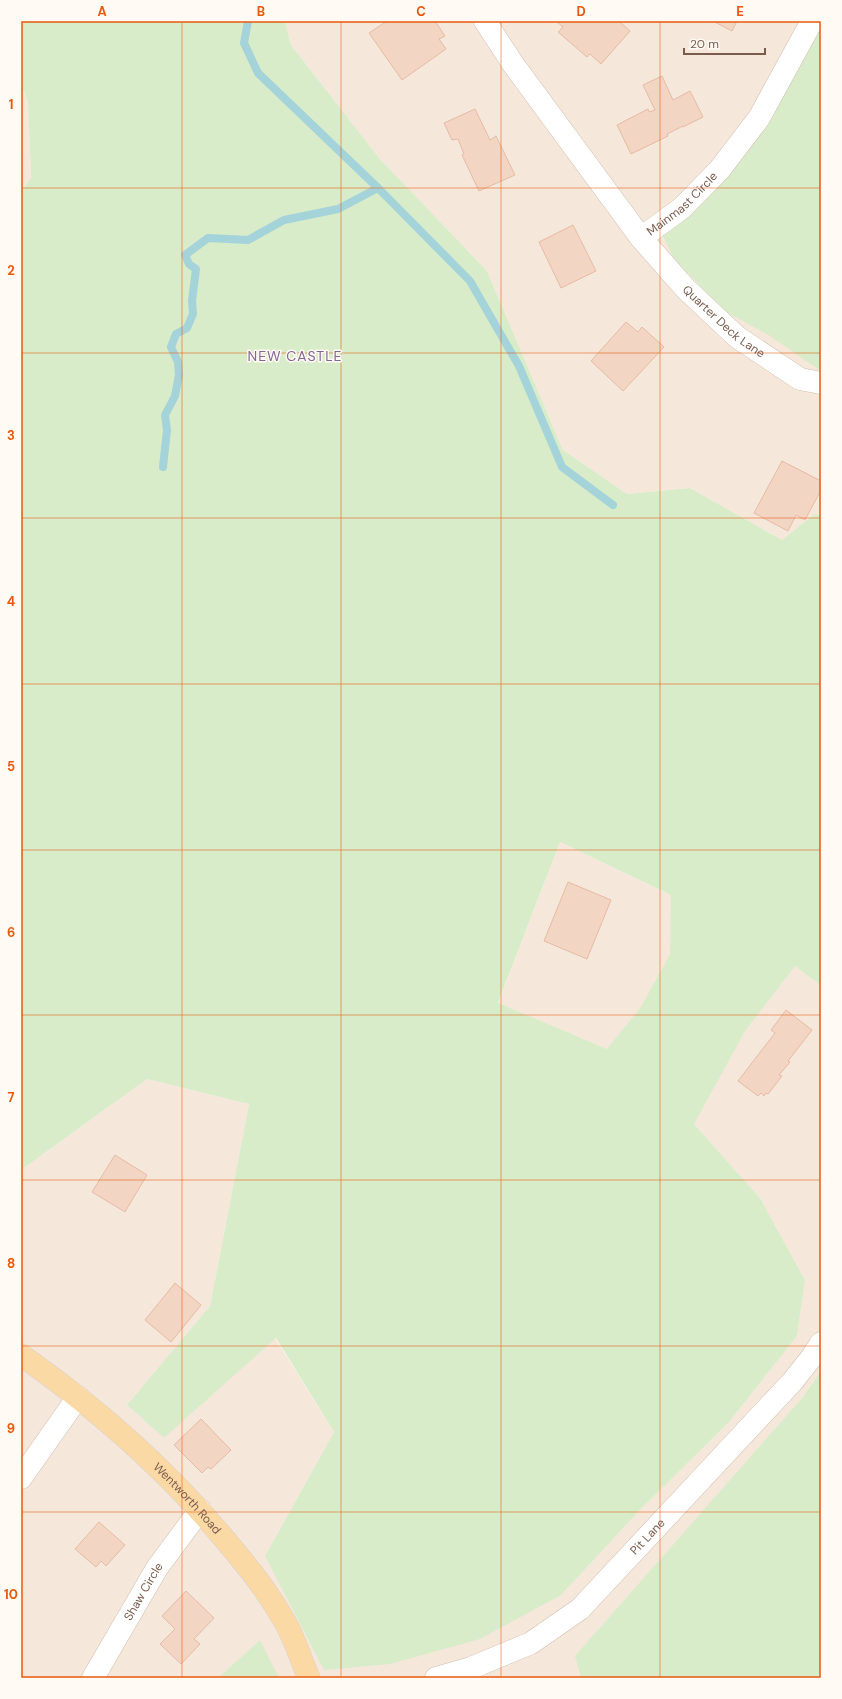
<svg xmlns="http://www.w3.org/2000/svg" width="842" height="1699" font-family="'DM Sans',sans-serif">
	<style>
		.residential { fill: #f5e8da }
		.green { fill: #d8ecc9; fill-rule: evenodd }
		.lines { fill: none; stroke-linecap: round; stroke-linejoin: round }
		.stream { stroke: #a5d3da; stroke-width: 8 }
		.building { fill: #f3d5c3; stroke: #e6bba3 }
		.minor-casing { stroke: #d1beb0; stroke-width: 23 }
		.major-casing { stroke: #dad1cd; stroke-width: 23 }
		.minor { stroke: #fff; stroke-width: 22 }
		.major { stroke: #fbd9a5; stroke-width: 22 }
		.grid { fill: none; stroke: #e8590c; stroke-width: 1; stroke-opacity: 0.55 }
		.labels { text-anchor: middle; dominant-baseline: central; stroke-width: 3; stroke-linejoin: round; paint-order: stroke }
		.street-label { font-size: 12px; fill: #7a5c4d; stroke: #fffaf3 }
		.quarter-label { font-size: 14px; letter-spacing: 1px; fill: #846695; stroke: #fffaf3 }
		.neatline { fill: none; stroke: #e8590c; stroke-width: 1.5 }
		.grid-label { font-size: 13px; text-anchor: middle; font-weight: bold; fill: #e8590c }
	</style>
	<rect width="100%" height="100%" fill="#fdf6ec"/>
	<g class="residential">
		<polygon points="285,21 821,21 821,516 815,515 782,540 690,488 627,494 563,450 487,271 380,159 291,45"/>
		<polygon points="21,84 28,102 31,177 21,192"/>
		<polygon points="560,842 694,906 766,943 821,986 821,1678 21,1678 21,1170 147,1079 249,1104 210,1306 127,1405 164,1438 275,1338 334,1432 265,1556 561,1595 640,1510 729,1422 797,1336 805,1280 760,1198 668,1095 607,1049 498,1004"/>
	</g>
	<g class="green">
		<path d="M21,21H285L291,45L380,159L487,271L563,450L627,494L690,488L782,540L815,514L821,516V986L795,966L745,1031L694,1124L760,1198L805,1280L797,1336L729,1422L640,1510L561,1595L480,1639L390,1664L324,1670L265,1556L334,1432L276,1338L164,1438L127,1405L210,1306L249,1104L147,1079L21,1170V192L31,177L28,102L21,84ZM560,842L671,895L670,954L641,1007L607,1049L498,1003Z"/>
		<polygon points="821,23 821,371 767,334 726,312 675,260 663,236 718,185 770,121"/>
		<polygon points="821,1371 821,1678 581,1678 575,1656 803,1397"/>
		<polygon points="260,1640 279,1678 218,1678"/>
	</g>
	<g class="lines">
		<g class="stream">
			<polyline points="248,21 244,43 258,73 378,188 470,281 519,366 562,467 613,505"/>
			<polyline points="163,467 167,430 165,415 175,396 179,375 178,362 171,347 176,334 187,328 193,314 192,301 196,269 189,264 185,255 208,238 248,240 284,220 338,209 378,188"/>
		</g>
	</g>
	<g class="building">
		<polygon points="387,21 435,21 445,36 439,39 446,49 402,80 369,33"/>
		<polygon points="556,21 619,21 630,31 601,64 590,54 587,57 558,32 563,27"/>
		<polygon points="713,21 737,21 732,31"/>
		<polygon points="662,76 673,100 690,91 703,117 683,127 683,126 667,134 668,136 631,154 617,125 648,109 649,112 655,110 643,85"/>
		<polygon points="475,109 490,140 496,136 515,175 479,191 462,155 464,154 458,139 452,140 444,123"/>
		<polygon points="573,225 596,271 561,288 539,242"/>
		<polygon points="626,322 638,332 642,327 664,347 623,391 591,361"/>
		<polygon points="782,461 821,481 821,490 805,520 796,515 788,531 754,513"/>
		<polygon points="568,882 611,900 587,959 544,941"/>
		<polygon points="786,1010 812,1030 788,1061 790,1062 779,1075 782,1076 768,1094 766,1093 764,1096 761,1093 758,1096 738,1081 775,1033 771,1030"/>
		<polygon points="115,1155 147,1175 125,1212 92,1192"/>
		<polygon points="175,1283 201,1305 171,1342 145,1320"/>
		<polygon points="201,1419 231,1450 211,1469 208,1467 202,1473 174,1445"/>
		<polygon points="99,1522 125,1545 106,1566 101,1561 96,1567 75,1549"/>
		<polygon points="186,1591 214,1618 194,1639 200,1644 181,1664 160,1644 175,1629 162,1616"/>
	</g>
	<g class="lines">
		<g class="minor-casing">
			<g id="minor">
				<path id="s1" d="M485,21L513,64L641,238L682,208L720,169L759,118L812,21"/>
				<path id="s2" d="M641,238L685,288L737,337L800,379L821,383"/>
				<polyline points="21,1478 78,1397"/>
				<path id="s3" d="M93,1678L157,1568L200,1510"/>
				<path id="s4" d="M436,1678L471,1668L531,1643L580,1609L792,1382L812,1357L821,1343"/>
			</g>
		</g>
		<g class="major-casing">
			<g id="major">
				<path id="s5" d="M21,1355C95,1407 162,1465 221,1535C245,1563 267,1590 285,1622C295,1639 301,1660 309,1678"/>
			</g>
		</g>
		<use href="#minor" class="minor"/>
		<use href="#major" class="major"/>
	</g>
	<path class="grid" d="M182,21V1678M341,21V1678M501,21V1678M660,21V1678M21,188H821M21,353H821M21,518H821M21,684H821M21,850H821M21,1015H821M21,1180H821M21,1346H821M21,1512H821"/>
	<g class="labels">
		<g class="street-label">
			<text stroke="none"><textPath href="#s1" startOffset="321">Mainmast Circle</textPath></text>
			<text stroke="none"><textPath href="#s2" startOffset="118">Quarter Deck Lane</textPath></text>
			<text stroke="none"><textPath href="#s5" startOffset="220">Wentworth Road</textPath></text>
			<text stroke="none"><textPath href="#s4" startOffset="260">Pit Lane</textPath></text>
			<text stroke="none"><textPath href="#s3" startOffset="100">Shaw Circle</textPath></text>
		</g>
		<g class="quarter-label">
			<text x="295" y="356">NEW CASTLE</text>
		</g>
	</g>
	<rect width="842" height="1699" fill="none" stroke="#fffaf3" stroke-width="44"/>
	<path d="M684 48v6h81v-6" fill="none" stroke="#7a5c4d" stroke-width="2"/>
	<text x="690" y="48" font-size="12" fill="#7a5c4d" stroke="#fffaf3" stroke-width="3" paint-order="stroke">20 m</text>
	<rect x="22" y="22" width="798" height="1655" class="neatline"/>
	<g class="grid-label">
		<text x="102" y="16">A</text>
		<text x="261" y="16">B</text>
		<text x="421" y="16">C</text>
		<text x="581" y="16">D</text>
		<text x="740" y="16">E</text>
		<text x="11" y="109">1</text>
		<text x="11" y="275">2</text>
		<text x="11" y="440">3</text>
		<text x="11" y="606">4</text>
		<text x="11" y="771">5</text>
		<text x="11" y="937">6</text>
		<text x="11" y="1102">7</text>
		<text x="11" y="1268">8</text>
		<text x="11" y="1433">9</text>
		<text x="11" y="1599">10</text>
	</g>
</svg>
